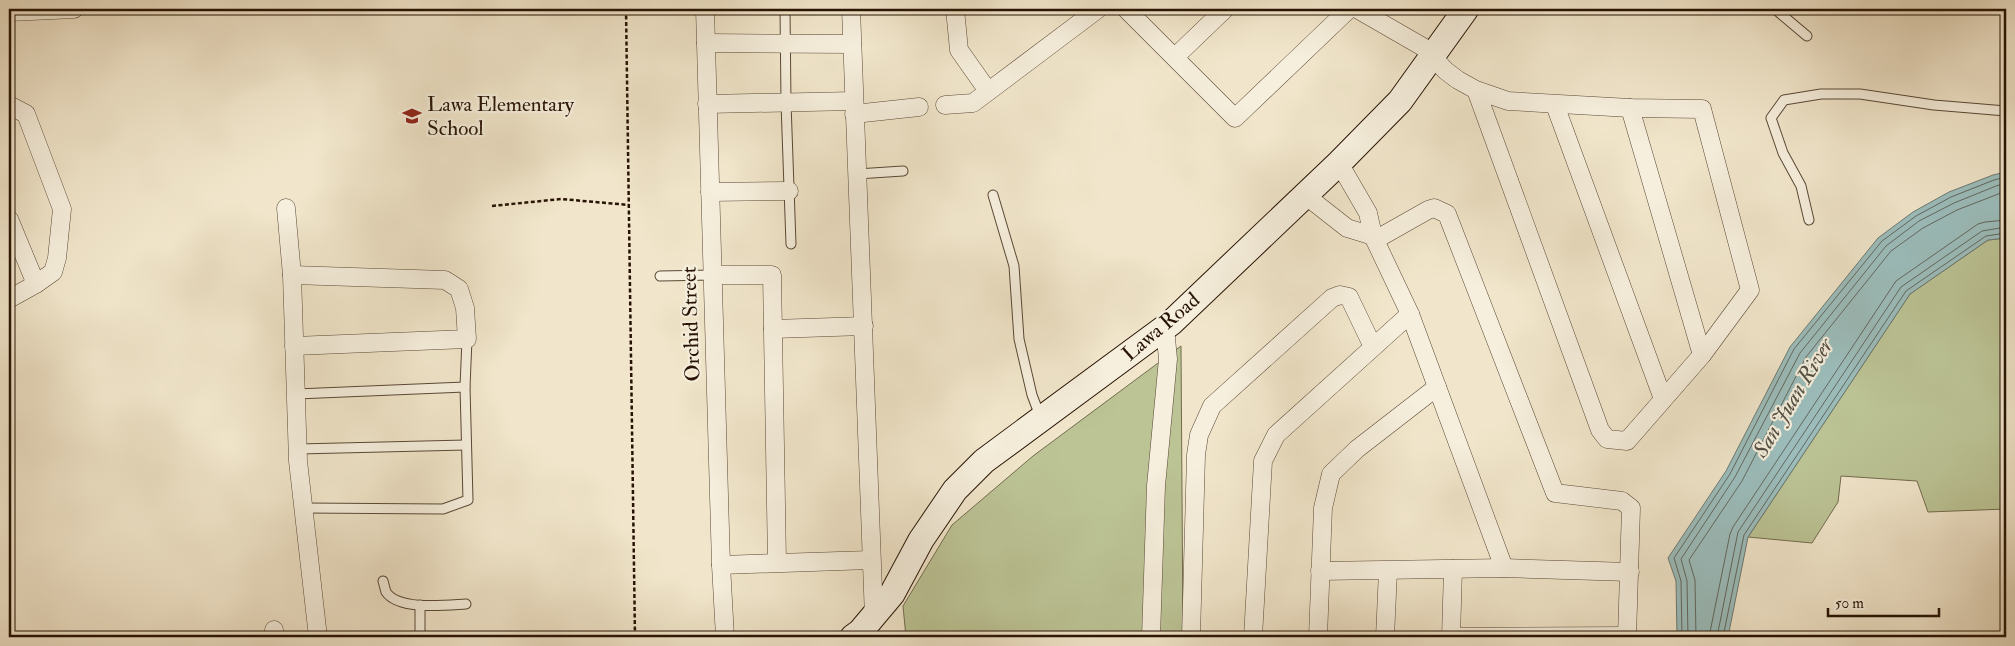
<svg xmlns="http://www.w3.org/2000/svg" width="2015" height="646" font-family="'IM FELL Double Pica',serif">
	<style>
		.green { fill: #bcc496; stroke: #726c4d }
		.water { fill: #9cbebd; stroke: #6d7a73 }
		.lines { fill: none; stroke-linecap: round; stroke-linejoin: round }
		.shore { stroke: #626860; stroke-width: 1 }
		.lane-casing { stroke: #5a4836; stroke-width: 11 }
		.street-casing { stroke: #5a4836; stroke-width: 19 }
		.secondary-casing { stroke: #271304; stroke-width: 27 }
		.path { stroke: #271304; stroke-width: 2.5; stroke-dasharray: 4 2.5; stroke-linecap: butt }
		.lane { stroke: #f6efdd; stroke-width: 9 }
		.street { stroke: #f6efdd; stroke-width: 18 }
		.secondary { stroke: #f6efdd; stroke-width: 25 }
		.labels { text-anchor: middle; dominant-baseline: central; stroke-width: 4.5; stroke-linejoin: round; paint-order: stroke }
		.poi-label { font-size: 21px; fill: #271304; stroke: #f6efdd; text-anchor: start }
		.street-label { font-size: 21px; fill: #271304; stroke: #f6efdd }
		.water-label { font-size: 22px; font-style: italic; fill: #504f45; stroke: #f6efdd }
	</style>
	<rect width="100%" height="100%" fill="#f1e6cb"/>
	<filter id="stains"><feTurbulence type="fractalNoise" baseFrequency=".004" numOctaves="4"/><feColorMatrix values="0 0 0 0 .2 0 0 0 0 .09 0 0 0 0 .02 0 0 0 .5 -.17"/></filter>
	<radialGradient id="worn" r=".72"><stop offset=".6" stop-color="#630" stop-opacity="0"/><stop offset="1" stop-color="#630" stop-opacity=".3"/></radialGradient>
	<g class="green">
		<polygon points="2006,238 2006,509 1928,512 1917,481 1841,476 1838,502 1812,543 1748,537 1910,294 1988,240"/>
		<polygon points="1181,346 1183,637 906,637 903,606 952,525 1033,456"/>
	</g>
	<polygon class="water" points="2006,172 2006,238 1988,240 1910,294 1748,537 1728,637 1677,637 1676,581 1668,558 1726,471 1790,347 1878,238 1913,212 1949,192 1993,175"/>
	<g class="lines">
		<g class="shore">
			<polyline points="1682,637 1681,581 1674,558 1730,474 1794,349 1882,241 1916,216 1951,197 1994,180 2006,177"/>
			<polyline points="1688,637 1687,581 1681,559 1735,477 1800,353 1886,246 1919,221 1954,203 1996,186 2006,183"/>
			<polyline points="1696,637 1695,580 1689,560 1742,481 1806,357 1891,251 1923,228 1957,210 2006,191"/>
			<polyline points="1709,637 1730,534 1733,527 1896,281 1978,224 1985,222 2006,220"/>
			<polyline points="1717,637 1738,532 1901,287 1982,231 2006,227"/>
			<polyline points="1723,637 1744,535 1906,291 1986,236 2006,233"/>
		</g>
		<g class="lane-casing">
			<g id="lane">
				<polyline points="785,9 786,103 791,244"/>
				<polyline points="1775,9 1807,36"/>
				<polyline points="857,174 903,171"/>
				<polyline points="993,195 1014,266 1019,339 1032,395 1040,416"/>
				<polyline points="1809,220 1801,186 1783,153 1771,118 1784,100 1821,94 1860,94 1934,105 2006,111"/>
				<polyline points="660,276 712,275"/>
				<polyline points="296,394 465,387"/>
				<polyline points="298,449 466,445"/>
				<polyline points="304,508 443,509 468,500 465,387 467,339"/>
				<path d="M383,581C384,584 385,589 386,592C399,611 447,605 466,604"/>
				<polyline points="420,605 420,637"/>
			</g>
		</g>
		<g class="street-casing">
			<g id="street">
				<polyline points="705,9 721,565 725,637"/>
				<polyline points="851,9 874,617"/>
				<polyline points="955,9 959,50 988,91"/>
				<polyline points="1126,9 1235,118 1349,9"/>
				<polyline points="1357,9 1423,47 1446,71 1458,80 1476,90 1508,101 1630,108 1702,109 1750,290 1702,355 1627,441 1607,439 1600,430 1476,90"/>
				<polyline points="9,12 74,9"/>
				<polyline points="706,43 852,44"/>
				<polyline points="1175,57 1225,9"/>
				<polyline points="707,104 854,101"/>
				<polyline points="9,105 26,114 62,209 57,258 53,272 36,284 9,299"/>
				<polyline points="945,105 973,103 1098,9"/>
				<polyline points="1555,105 1663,399"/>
				<polyline points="1630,108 1702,355"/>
				<polyline points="854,114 919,107"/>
				<polyline points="1339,163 1368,213 1373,236 1410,314 1504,568"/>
				<polyline points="710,192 789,191"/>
				<polyline points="1305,195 1347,228 1373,236"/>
				<polyline points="286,208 292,275 298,461 318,637"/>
				<polyline points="9,219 36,284"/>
				<polyline points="1375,240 1428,210 1434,208 1447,214 1555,493 1622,501 1631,508 1627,637"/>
				<polyline points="292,275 445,280 459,289 465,308 467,339 294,346"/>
				<polyline points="712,275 772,275 777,562"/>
				<polyline points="773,329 864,326"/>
				<polyline points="721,565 870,560"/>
				<polyline points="1320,571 1504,568 1630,572"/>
				<polyline points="273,637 274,630"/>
				<polyline points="1151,637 1156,486 1168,359 1165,328"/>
				<polyline points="1191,637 1196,455 1199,435 1212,406 1332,298 1340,295 1349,297 1373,347"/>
				<polyline points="1253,637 1263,461 1276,435 1410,314"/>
				<polyline points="1318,637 1323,508 1331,474 1357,449 1437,387"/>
				<polyline points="1385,637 1388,571"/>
				<polyline points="1451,637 1627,636"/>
				<polyline points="1451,637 1453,569"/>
			</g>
		</g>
		<g class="secondary-casing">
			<polyline id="secondary" points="853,637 860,632 892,594 921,540 955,490 984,461 1171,323 1339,163 1400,101 1466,9"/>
		</g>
		<g class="path">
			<polyline points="626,9 635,637"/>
			<polyline points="492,206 561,199 629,205"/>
		</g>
		<use href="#lane" class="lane"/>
		<use href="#street" class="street"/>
		<use href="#secondary" class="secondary"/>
	</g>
	<defs>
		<g id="school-bare" transform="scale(1.5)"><path d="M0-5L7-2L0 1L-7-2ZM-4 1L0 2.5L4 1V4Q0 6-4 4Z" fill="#8f2418" stroke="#f6efdd" stroke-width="2.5" paint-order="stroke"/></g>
	</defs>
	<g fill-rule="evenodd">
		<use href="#school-bare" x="412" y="116"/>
	</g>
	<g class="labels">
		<g class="poi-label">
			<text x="427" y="104">Lawa Elementary<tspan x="427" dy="24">School</tspan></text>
		</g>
		<g class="street-label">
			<text transform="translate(691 324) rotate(-92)">Orchid Street</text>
			<text transform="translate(1161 327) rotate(-40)">Lawa Road</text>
		</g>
		<g class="water-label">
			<text transform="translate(1793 398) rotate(-59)">San Juan River</text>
		</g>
	</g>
	<rect width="2015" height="646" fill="none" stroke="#f1e6cb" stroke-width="30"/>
	<rect x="10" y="10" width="1995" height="626" fill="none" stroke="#271304" stroke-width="2.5"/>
	<rect x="15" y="15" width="1985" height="616" fill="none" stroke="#271304"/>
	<path d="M1828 608v8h111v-8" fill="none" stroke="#271304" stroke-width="2.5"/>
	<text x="1835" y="608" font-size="15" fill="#271304" stroke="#f6efdd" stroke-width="4" paint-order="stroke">50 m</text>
	<rect width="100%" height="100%" filter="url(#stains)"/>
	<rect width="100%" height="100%" fill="url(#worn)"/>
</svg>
